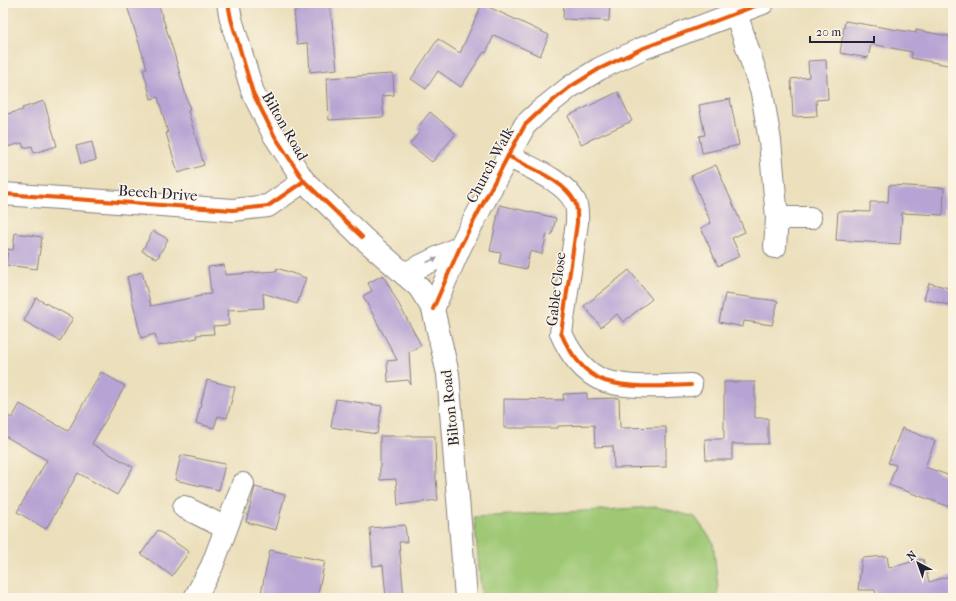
<svg xmlns="http://www.w3.org/2000/svg" width="956" height="601" font-family="'IM FELL French Canon',serif">
	<style>
		.green { fill: #9fc874; stroke: #607558 }
		.building { fill: #b7a4d4 }
		.lines { fill: none; stroke-linecap: round; stroke-linejoin: round }
		.minor-casing { stroke: #86807c; stroke-width: 24 }
		.major-casing { stroke: #86807c; stroke-width: 24 }
		.minor { stroke: #fff; stroke-width: 22 }
		.major { stroke: #fff; stroke-width: 22 }
		.cycleway-casing { stroke: #fcf5e5; stroke-width: 6 }
		.cycleway { stroke: #e8590c; stroke-width: 4 }
		.oneway { fill: #9c9ca7 }
		.labels { text-anchor: middle; dominant-baseline: central; stroke-width: 3; stroke-linejoin: round; paint-order: stroke }
		.street-label { font-size: 15px; fill: #22223b; stroke: #fcf5e5 }
	</style>
	<rect width="100%" height="100%" fill="#fcf5e5"/>
	<filter id="ink" filterUnits="userSpaceOnUse"><feTurbulence type="fractalNoise" baseFrequency=".025" numOctaves="2"/><feDisplacementMap in="SourceGraphic" scale="8" xChannelSelector="R" yChannelSelector="G"/><feConvolveMatrix kernelMatrix="1 2 1 2 8 2 1 2 1" color-interpolation-filters="sRGB"/></filter>
	<filter id="wash" filterUnits="userSpaceOnUse"><feTurbulence type="fractalNoise" baseFrequency=".012" numOctaves="4" result="noise"/><feDisplacementMap in="SourceGraphic" scale="16" xChannelSelector="R" yChannelSelector="G"/><feGaussianBlur stdDeviation="0.9" result="paint"/><feColorMatrix in="noise" values="0 0 0 0 0 0 0 0 0 0 0 0 0 0 0 0 0 1.4 0 .05"/><feComposite in="paint" operator="in"/></filter>
	<g filter="url(#wash)">
		<rect width="100%" height="100%" fill="#ebdfbc"/>
		<polygon class="green" points="657,507 695,517 713,542 718,588 717,598 482,598 474,517"/>
		<g id="blocks">
			<g class="building">
				<polygon points="126,3 158,3 174,53 190,110 188,111 204,165 178,173 166,133 168,133 158,97 151,99 143,69 147,68"/>
				<polygon points="296,3 330,3 337,69 310,72 308,43 297,44 294,11 296,11"/>
				<polygon points="564,3 610,3 609,21 563,19"/>
				<polygon points="482,4 549,35 540,56 494,35 486,53 484,52 461,87 438,71 426,89 411,79 438,39 460,53"/>
				<polygon points="845,21 916,33 916,30 953,37 953,66 911,58 912,52 871,44 868,58 840,53"/>
				<polygon points="826,60 828,99 816,100 817,116 793,117 791,79 809,77 808,61"/>
				<polygon points="393,74 394,95 382,96 384,117 329,120 327,78"/>
				<polygon points="618,92 632,121 581,144 568,116"/>
				<polygon points="730,99 739,145 702,153 699,136 705,135 699,105"/>
				<polygon points="44,101 57,146 34,153 32,146 24,148 22,143 3,148 3,115 23,110 22,108"/>
				<polygon points="430,112 456,134 432,162 410,144 420,131 417,128"/>
				<polygon points="92,142 96,160 81,164 76,146"/>
				<polygon points="716,165 745,232 732,238 740,256 718,266 701,228 711,223 691,176"/>
				<polygon points="889,185 944,188 943,215 902,213 900,244 836,240 838,211 870,212 870,202 888,202"/>
				<polygon points="500,205 556,218 552,235 547,234 542,254 530,251 526,269 499,263 501,253 490,251"/>
				<polygon points="153,231 168,239 157,259 142,251"/>
				<polygon points="15,233 42,237 37,269 6,265 8,249 13,250"/>
				<polygon points="224,265 225,275 276,271 277,268 306,278 297,304 263,293 264,308 228,310 229,325 213,326 214,334 196,335 197,338 158,346 155,334 141,338 127,277 142,272 151,306 201,296 201,295 211,294 208,267"/>
				<polygon points="629,270 652,299 623,322 617,314 601,327 584,306"/>
				<polygon points="383,275 421,345 409,352 411,385 408,380 388,382 387,361 397,360 363,296 372,291 368,283"/>
				<polygon points="929,283 953,289 953,306 924,299"/>
				<polygon points="725,294 778,301 772,325 744,321 743,327 719,322"/>
				<polygon points="36,298 73,318 60,341 24,321"/>
				<polygon points="101,372 125,386 92,444 133,467 117,495 78,473 46,529 17,512 47,460 3,435 3,413 12,418 20,404 68,431"/>
				<polygon points="207,380 235,387 227,418 218,416 214,428 196,423"/>
				<polygon points="724,382 755,382 755,418 768,418 768,444 732,444 732,460 706,460 705,439 724,439"/>
				<polygon points="587,393 587,399 619,398 620,428 666,427 666,467 614,468 613,446 595,447 594,425 558,426 558,428 504,428 504,399 564,400 563,394"/>
				<polygon points="336,399 382,406 377,434 331,427"/>
				<polygon points="902,428 935,441 925,467 953,477 953,508 889,485 896,465 888,463"/>
				<polygon points="380,436 435,436 436,479 438,500 398,505 396,479 380,480"/>
				<polygon points="181,455 225,464 219,490 175,480"/>
				<polygon points="255,487 285,495 276,530 246,522"/>
				<polygon points="405,525 407,542 399,542 404,598 386,598 383,565 373,566 370,528"/>
				<polygon points="158,530 189,552 172,576 141,554"/>
				<polygon points="270,550 325,561 317,598 260,598"/>
				<polygon points="887,556 889,568 923,559 929,582 953,575 953,598 877,598 875,590 858,590 862,558"/>
			</g>
		</g>
	</g>
	<g filter="url(#ink)">
		<use href="#blocks" fill-opacity="0" stroke="#86807c" stroke-width="1"/>
		<g class="lines">
			<g class="minor-casing">
				<g id="minor">
					<polyline points="736,13 762,93 770,141 777,218 775,247"/>
					<path d="M508,156C528,167 564,180 575,202C578,209 577,216 577,223L561,333C569,352 584,374 605,381C632,389 664,386 691,385"/>
					<polyline points="3,194 233,210 268,206 304,181"/>
					<polyline points="777,218 810,218"/>
					<polyline points="404,274 460,247"/>
					<polyline points="433,309 460,247 508,156 525,125 540,111 570,87 599,69 641,49 763,3"/>
					<polyline points="184,507 226,528"/>
					<polyline points="195,598 212,566 243,484"/>
				</g>
			</g>
			<g class="major-casing">
				<polyline id="major" points="228,3 231,19 253,93 274,135 304,181 362,237 419,287 433,309 448,374 466,598"/>
			</g>
			<use href="#minor" class="minor"/>
			<use href="#major" class="major"/>
			<g class="cycleway-casing">
				<g id="cycleway">
					<polyline points="228,3 231,19 253,93 274,135 304,181 362,237"/>
					<path d="M508,156C528,167 564,180 575,202C578,209 577,216 577,223L561,333C569,352 584,374 605,381C632,389 664,386 691,385"/>
					<polyline points="3,194 233,210 268,206 304,181"/>
					<polyline points="433,309 460,247 508,156 525,125 540,111 570,87 599,69 641,49 763,3"/>
				</g>
			</g>
			<use href="#cycleway" class="cycleway"/>
		</g>
		<defs><path id="oneway-solid" d="M-6-.8H1V-3.2L6.5 0L1 3.2V.8H-6Z"/></defs>
		<use class="oneway" href="#oneway-solid" transform="translate(432 260) rotate(-25)"/>
	</g>
	<g class="labels">
		<g class="street-label">
			<text transform="translate(285 126) rotate(60)">Bilton Road</text>
			<text transform="translate(490 165) rotate(-62)">Church Walk</text>
			<text transform="translate(158 193) rotate(4)">Beech Drive</text>
			<text transform="translate(556 289) rotate(-83)">Gable Close</text>
			<text transform="translate(450 408) rotate(-96)">Bilton Road</text>
		</g>
	</g>
	<rect width="956" height="601" fill="none" stroke="#fcf5e5" stroke-width="16"/>
	<g transform="translate(918 563) rotate(319)" stroke="#fcf5e5" stroke-width="3" paint-order="stroke">
	<path d="M0-3L7 15L0 10L-7 15Z" fill="#22223b"/>
	<text y="-6" font-size="11" font-weight="bold" text-anchor="middle" fill="#22223b">N</text>
	</g>
	<path d="M810 36v6h64v-6" fill="none" stroke="#22223b" stroke-width="2"/>
	<text x="816" y="36" font-size="12" fill="#22223b" stroke="#fcf5e5" stroke-width="3" paint-order="stroke">20 m</text>
</svg>
